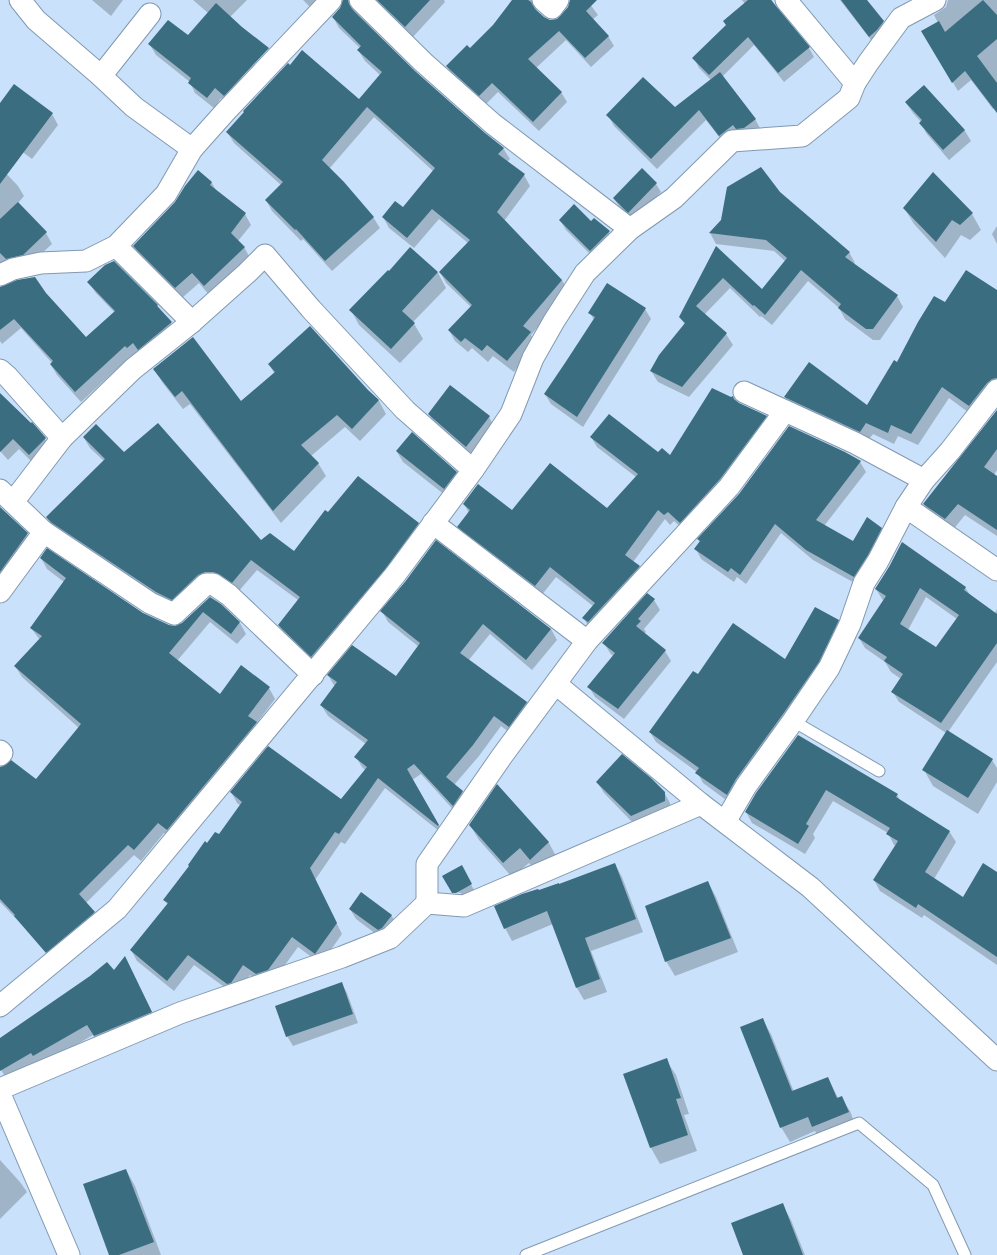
<svg xmlns="http://www.w3.org/2000/svg" width="997" height="1255" font-family="Roboto,sans-serif">
	<style>
		.shadow { fill: #0003; fill-rule: evenodd }
		.building { fill: #3a6d7f; fill-rule: evenodd }
		.lines { fill: none; stroke-linecap: round; stroke-linejoin: round }
		.service-casing { stroke: #8299b1; stroke-width: 13 }
		.minor-casing { stroke: #8299b1; stroke-width: 23 }
		.service { stroke: #fff; stroke-width: 11 }
		.minor { stroke: #fff; stroke-width: 21 }
	</style>
	<rect width="100%" height="100%" fill="#c9e1fb"/>
	<g class="shadow">
		<polygon points="92,0 123,0 111,16"/>
		<polygon points="193,0 247,0 222,25"/>
		<polygon points="303,0 333,0 317,14"/>
		<polygon points="342,0 362,0 354,8 354,12 414,72 484,134 503,148 510,159 507,162 524,175 530,186 504,221 562,280 568,291 531,335 536,343 514,372 493,356 488,362 472,348 468,352 455,341 449,330 471,307 446,283 440,272 468,243 439,219 414,248 389,228 383,217 403,209 433,171 374,117 329,169 373,217 380,228 332,271 303,239 301,241 272,211 266,200 281,185 234,143 227,132 359,101 380,75 365,61 358,50 360,48 339,28 333,17 344,4"/>
		<polygon points="372,0 444,0 445,2 412,38"/>
		<polygon points="513,0 543,0 539,2 536,8 537,12 543,18 550,21 557,20 568,8 571,0 587,0 598,15 592,20 608,36 614,46 591,67 566,40 536,68 561,92 567,102 539,131 498,92 485,105 452,76 447,66 470,50 493,26"/>
		<polygon points="742,0 772,0 777,10 809,48 814,57 784,82 754,45 722,77 755,119 761,130 726,146 706,120 657,169 614,126 608,115 675,108 711,80 699,68 694,58 727,26 745,4"/>
		<polygon points="840,0 866,0 883,22 888,31 875,45"/>
		<polygon points="948,0 997,0 997,106 993,109 971,80 958,91 923,31 938,23 934,15 946,7"/>
		<polygon points="150,45 241,78 247,88 230,106 221,98 214,108 195,93 190,82 156,55"/>
		<polygon points="924,86 965,131 971,141 949,160 926,133 921,122 913,113 906,103"/>
		<polygon points="0,105 52,114 58,125 32,159 0,135"/>
		<polygon points="0,167 18,186 24,196 18,203 46,233 52,244 29,265 0,275"/>
		<polygon points="642,169 656,184 661,192 633,220 619,206 614,199"/>
		<polygon points="198,172 212,183 217,192 245,214 251,225 238,241 244,247 250,258 210,296 199,283 182,298 140,257 134,246 175,203"/>
		<polygon points="779,193 849,252 855,263 854,264 897,296 903,307 880,340 873,340 845,319 839,308 808,281 772,325 761,316 760,317 730,288 704,315 726,334 733,345 689,397 658,382 651,371 685,325 680,317 716,248 762,291 786,262 774,251 716,244 710,233 722,221"/>
		<polygon points="904,208 972,214 981,230 970,240 961,235 945,258 914,224"/>
		<polygon points="594,219 609,232 615,242 597,261 566,230 560,220 592,222"/>
		<polygon points="997,226 997,244 992,234"/>
		<polygon points="410,249 438,273 446,288 413,322 423,339 400,363 359,325 351,310 389,272"/>
		<polygon points="89,282 157,305 171,323 177,333 134,358 131,356 81,402 57,375 51,365 52,363 21,328 2,344 0,341 0,288 46,294 86,338 115,313 95,292"/>
		<polygon points="997,292 997,393 976,418 949,398 918,445 898,436 894,444 873,434 866,443 792,409 785,397 868,406 898,364 945,303"/>
		<polygon points="645,309 651,319 583,427 551,404 545,394 594,320 590,313"/>
		<polygon points="269,364 367,390 379,401 386,414 360,441 345,427 311,456 318,463 326,476 281,523 190,404 183,409 162,382 154,369 240,402 274,373"/>
		<polygon points="0,395 45,439 51,449 35,465 19,449 8,460 0,451"/>
		<polygon points="735,401 738,404 766,416 772,426 686,532 674,521 670,525 665,519 633,562 639,567 645,577 589,628 584,618 593,606 556,577 541,596 464,537 459,527 469,513 464,504 512,511 607,509 636,477 597,447 591,437 670,456"/>
		<polygon points="997,411 997,470 994,475 997,477 997,536 965,515 952,531 930,516 924,504"/>
		<polygon points="429,414 489,417 495,428 472,457 435,425"/>
		<polygon points="84,438 124,454 261,541 294,552 418,524 424,534 318,666 285,635 279,625 298,600 257,570 238,592 226,584 178,610 53,528 47,518 104,461 90,448"/>
		<polygon points="397,452 456,472 462,483 450,499 403,462"/>
		<polygon points="860,462 866,472 824,526 854,542 881,528 887,538 860,586 813,560 781,533 746,584 737,577 734,582 701,559 696,549 700,542 699,539"/>
		<polygon points="0,508 27,534 34,545 0,591"/>
		<polygon points="41,558 143,614 169,626 176,627 182,624 210,598 221,605 240,623 246,634 237,644 210,622 177,661 220,696 269,688 275,699 256,724 262,734 173,841 164,833 141,861 134,855 86,903 94,913 100,923 56,960 0,902 0,768 36,781 79,728 22,677 15,666 40,640 31,628 64,582 47,569"/>
		<path d="M889,567L965,587L970,595L995,613L997,609V662L948,732L992,760L997,768V782L978,814L933,786L924,770L946,733L899,702L893,692L901,679L891,672L885,662L865,648L859,638L884,601L882,599L876,589ZM926,597L957,619L936,649L908,630Z"/>
		<polygon points="654,600 660,610 644,629 646,632 644,634 665,651 671,661 624,719 595,697 589,687 614,657 610,653 604,643"/>
		<polygon points="382,611 551,629 557,640 532,670 490,634 468,661 527,702 533,713 515,737 501,726 479,756 454,785 462,792 468,803 459,816 421,774 412,780 444,835 385,788 345,844 341,842 315,880 342,934 321,964 298,947 274,980 262,984 250,975 237,993 234,994 194,965 174,991 137,961 131,950 168,905 164,900 208,844 220,836 241,806 237,803 231,792 341,800 366,771 362,767 356,757 366,744 328,716 321,705 335,687 328,675 396,678 419,647 388,622"/>
		<polygon points="838,621 844,631 733,805 703,783 697,772 656,742 650,732 698,676 785,661"/>
		<polygon points="798,736 897,795 901,802 949,831 956,842 934,879 963,898 997,873 997,965 924,915 922,918 880,891 874,880 896,846 894,845 888,833 833,801 813,834 815,838 805,854 752,823 746,812"/>
		<polygon points="597,782 664,792 670,803 670,812 637,827 604,793"/>
		<polygon points="497,785 549,843 557,858 539,874 529,863 512,877 479,840 470,825"/>
		<polygon points="615,864 622,877 643,932 591,951 607,992 584,1000 577,988 553,924 512,941 505,928 559,885"/>
		<polygon points="461,866 474,890 460,898 456,898 454,894 461,895 461,893 452,892"/>
		<polygon points="708,882 716,897 738,952 675,976 666,961"/>
		<polygon points="350,909 391,915 398,926 384,940 356,919"/>
		<polygon points="125,958 157,1022 100,1046 93,1035 40,1066 7,1080 0,1068 0,1039 114,971"/>
		<polygon points="342,984 347,993 358,1023 293,1046 287,1036"/>
		<polygon points="762,1019 771,1034 794,1092 828,1078 838,1098 841,1097 850,1111 856,1127 821,1141 815,1131 790,1142 781,1127"/>
		<polygon points="666,1060 676,1075 689,1114 684,1115 697,1151 660,1164 651,1148 624,1075"/>
		<polygon points="0,1160 20,1182 27,1192 0,1219"/>
		<polygon points="126,1170 135,1186 161,1255 111,1255"/>
		<polygon points="782,1204 791,1220 805,1255 744,1255"/>
	</g>
	<g class="building">
		<polygon points="343,0 348,0 349,4 352,9 415,71 485,133 504,148 498,154 525,174 497,212 562,280 523,326 531,332 507,361 487,345 482,351 465,338 461,342 448,330 472,305 439,272 470,240 432,209 407,238 382,217 395,201 403,207 435,168 367,107 322,160 344,182 374,217 325,261 296,229 295,230 265,200 283,182 226,132 244,112 243,111 288,63 290,65 302,50 359,99 382,72 357,50 361,46 332,17 340,8"/>
		<polygon points="377,0 430,0 405,27"/>
		<polygon points="512,0 528,0 531,2 535,9 544,17 550,20 557,19 561,15 568,7 570,0 597,0 586,11 609,36 585,58 559,31 528,59 562,92 533,122 492,83 479,96 446,66 467,45 470,48 493,25"/>
		<polygon points="748,0 771,0 810,47 778,73 748,37 709,75 692,58 726,25 723,21"/>
		<polygon points="841,0 867,0 884,21 877,30 869,37"/>
		<polygon points="983,0 997,15 997,39 977,56 997,83 997,113 965,71 952,83 921,31 939,21 945,32"/>
		<polygon points="216,3 242,27 269,48 224,96 215,88 207,98 188,83 191,78 148,44 168,20 188,35"/>
		<polygon points="720,72 756,119 744,128 736,129 733,125 719,136 699,110 651,159 606,115 643,77 675,107"/>
		<polygon points="14,84 53,113 0,184 0,103"/>
		<polygon points="924,85 965,130 943,150 919,123 922,120 905,102"/>
		<polygon points="761,167 780,192 850,252 845,257 898,295 873,329 866,329 838,308 841,304 801,270 765,315 754,305 753,306 723,278 696,306 727,333 682,387 650,371 659,355 685,323 679,317 716,246 762,289 787,258 766,240 709,233 721,220 727,187"/>
		<polygon points="642,168 657,183 628,213 613,198"/>
		<polygon points="198,170 212,182 210,185 246,213 231,233 245,247 204,286 192,273 175,288 133,246 175,202 185,186"/>
		<polygon points="933,172 973,213 960,225 952,220 936,242 903,208"/>
		<polygon points="18,202 47,232 23,255 6,259 0,253 0,219"/>
		<polygon points="574,204 591,221 594,218 610,231 590,251 559,220"/>
		<polygon points="410,247 438,272 402,311 415,323 391,349 349,310 388,270 389,271"/>
		<polygon points="114,261 158,305 157,306 172,322 138,350 133,343 127,348 125,346 75,392 50,364 53,361 14,319 0,330 0,287 17,280 35,277 46,293 86,337 115,311 87,282 105,265"/>
		<polygon points="966,270 997,290 997,378 992,379 987,383 969,406 942,387 911,434 891,425 888,433 866,423 860,432 784,397 809,362 867,405 894,360 897,362 918,322 934,296 945,302"/>
		<polygon points="607,283 646,308 577,417 544,394 565,363 595,317 588,313"/>
		<polygon points="310,326 368,390 379,400 352,429 337,415 301,445 319,463 273,511 182,391 175,397 153,369 193,337 241,401 275,372 268,364"/>
		<polygon points="450,385 490,416 466,447 428,414"/>
		<polygon points="712,388 731,397 733,396 734,399 739,403 767,416 720,479 680,523 668,512 664,515 658,510 625,555 640,566 588,622 582,618 595,603 550,567 535,586 457,527 470,510 463,504 478,484 512,510 550,463 607,508 638,474 590,437 609,414 658,452 662,448 670,455"/>
		<polygon points="0,393 31,423 32,422 46,438 29,455 13,439 0,452"/>
		<polygon points="997,410 997,449 984,467 997,476 997,530 958,504 945,519 923,504"/>
		<polygon points="158,423 261,540 270,533 294,551 325,510 328,512 358,476 419,523 386,568 311,657 278,625 300,597 251,560 232,583 219,574 213,572 205,572 198,575 172,600 156,592 52,523 46,517 105,459 83,437 96,424 124,452"/>
		<polygon points="789,426 845,452 861,461 816,520 853,541 867,517 882,528 868,555 854,577 806,550 775,524 740,575 731,568 728,572 694,549 700,541 697,539 739,494"/>
		<polygon points="412,432 457,472 444,489 396,451"/>
		<polygon points="0,507 28,533 0,572"/>
		<polygon points="436,540 551,629 526,660 483,624 460,653 527,702 509,727 494,716 473,745 446,777 463,791 453,806 414,764 407,769 439,825 438,826 378,778 339,834 335,832 310,868 337,923 315,954 292,937 268,970 256,974 243,965 231,983 227,984 188,955 167,981 130,950 168,903 163,900 189,866 188,865 205,841 207,843 215,832 219,834 242,802 230,792 268,746 341,799 367,767 354,757 368,740 320,705 337,682 327,675 352,645 396,676 420,643 380,611 405,582"/>
		<path d="M902,542L966,587L964,590L997,614V643L941,723L891,692L903,674L884,661L887,657L858,638L886,596L875,589L889,567ZM920,588L959,615L936,647L900,624Z"/>
		<polygon points="47,548 143,613 169,625 175,626 182,623 210,597 221,604 240,622 231,634 203,612 169,653 220,694 241,665 270,687 248,716 257,722 167,830 158,823 134,850 128,845 79,894 95,912 46,953 14,916 15,915 0,899 0,767 3,766 11,760 36,779 81,724 14,666 42,636 30,628 66,578 40,558"/>
		<polygon points="647,593 655,599 638,619 641,621 636,626 666,650 618,709 587,687 615,653 602,643"/>
		<polygon points="815,607 839,620 819,662 783,714 736,779 727,795 695,773 699,768 649,732 693,671 698,674 733,623 785,659"/>
		<polygon points="947,730 993,759 968,798 922,770"/>
		<polygon points="798,735 898,794 896,797 950,831 925,872 963,897 983,863 997,872 997,957 918,904 916,908 873,880 898,841 886,834 890,828 826,790 806,824 809,826 798,844 745,812 756,793"/>
		<polygon points="622,754 651,778 665,792 665,801 631,816 596,782"/>
		<polygon points="497,784 549,842 530,860 520,848 503,863 469,825"/>
		<polygon points="615,863 636,919 585,938 600,979 576,988 547,911 504,929 494,906 522,894 538,889 539,890 559,883 559,884"/>
		<polygon points="462,865 472,884 456,893 452,893 442,876"/>
		<polygon points="708,881 731,938 665,962 645,906"/>
		<polygon points="361,892 392,915 382,928 378,930 349,909"/>
		<polygon points="125,956 152,1012 94,1036 87,1025 33,1056 31,1053 0,1071 0,1038 90,976 107,962 114,970"/>
		<polygon points="342,982 353,1014 286,1037 275,1006"/>
		<polygon points="763,1018 792,1091 828,1077 837,1098 842,1096 849,1112 812,1127 808,1117 780,1128 740,1027"/>
		<polygon points="667,1058 681,1098 676,1099 688,1135 650,1148 623,1074"/>
		<polygon points="126,1169 154,1242 119,1255 109,1255 83,1184"/>
		<polygon points="783,1203 803,1255 743,1255 731,1223"/>
	</g>
	<g class="lines">
		<g class="service-casing">
			<g id="service">
				<polyline points="793,721 879,771"/>
				<polyline points="526,1255 859,1123 933,1185 965,1255"/>
			</g>
		</g>
		<g class="minor-casing">
			<g id="minor">
				<polyline points="20,0 36,20 101,76 134,107 192,149"/>
				<polyline points="360,0 423,62 493,124 630,229"/>
				<polyline points="543,0 552,8 558,0"/>
				<polyline points="786,0 855,83"/>
				<polyline points="101,76 150,14"/>
				<polyline points="116,246 192,322"/>
				<polyline points="0,275 13,269 41,263 86,261 116,246 166,194 192,149 225,112 331,0"/>
				<polyline points="0,370 8,377 62,438 13,502"/>
				<polyline points="744,392 855,443 924,480"/>
				<polyline points="62,438 133,369 192,322 247,273 265,255 311,309 405,410 473,470"/>
				<polyline points="0,490 44,532 150,603 174,614 206,584 213,584 229,595 313,675"/>
				<polyline points="906,507 997,570"/>
				<polyline points="433,523 587,641 502,756 427,864 427,903 464,906 701,804"/>
				<polyline points="0,592 44,532"/>
				<polyline points="587,641 729,487 785,411"/>
				<polyline points="556,684 701,804 810,887 997,1060"/>
				<polyline points="0,751 2,753 0,755"/>
				<polyline points="725,822 746,786 793,721 829,668 850,624 864,583 878,561 906,507 924,480 950,451 997,390"/>
				<polyline points="0,1006 117,909 395,575 473,470 511,414 533,358 554,321 585,273 630,229 674,198 732,141 802,136 849,98 855,83 868,63 901,18 935,0"/>
				<polyline points="0,1089 180,1013 342,957 390,938 427,903"/>
				<polyline points="0,1094 69,1255"/>
			</g>
		</g>
		<use href="#service" class="service"/>
		<use href="#minor" class="minor"/>
	</g>
</svg>
